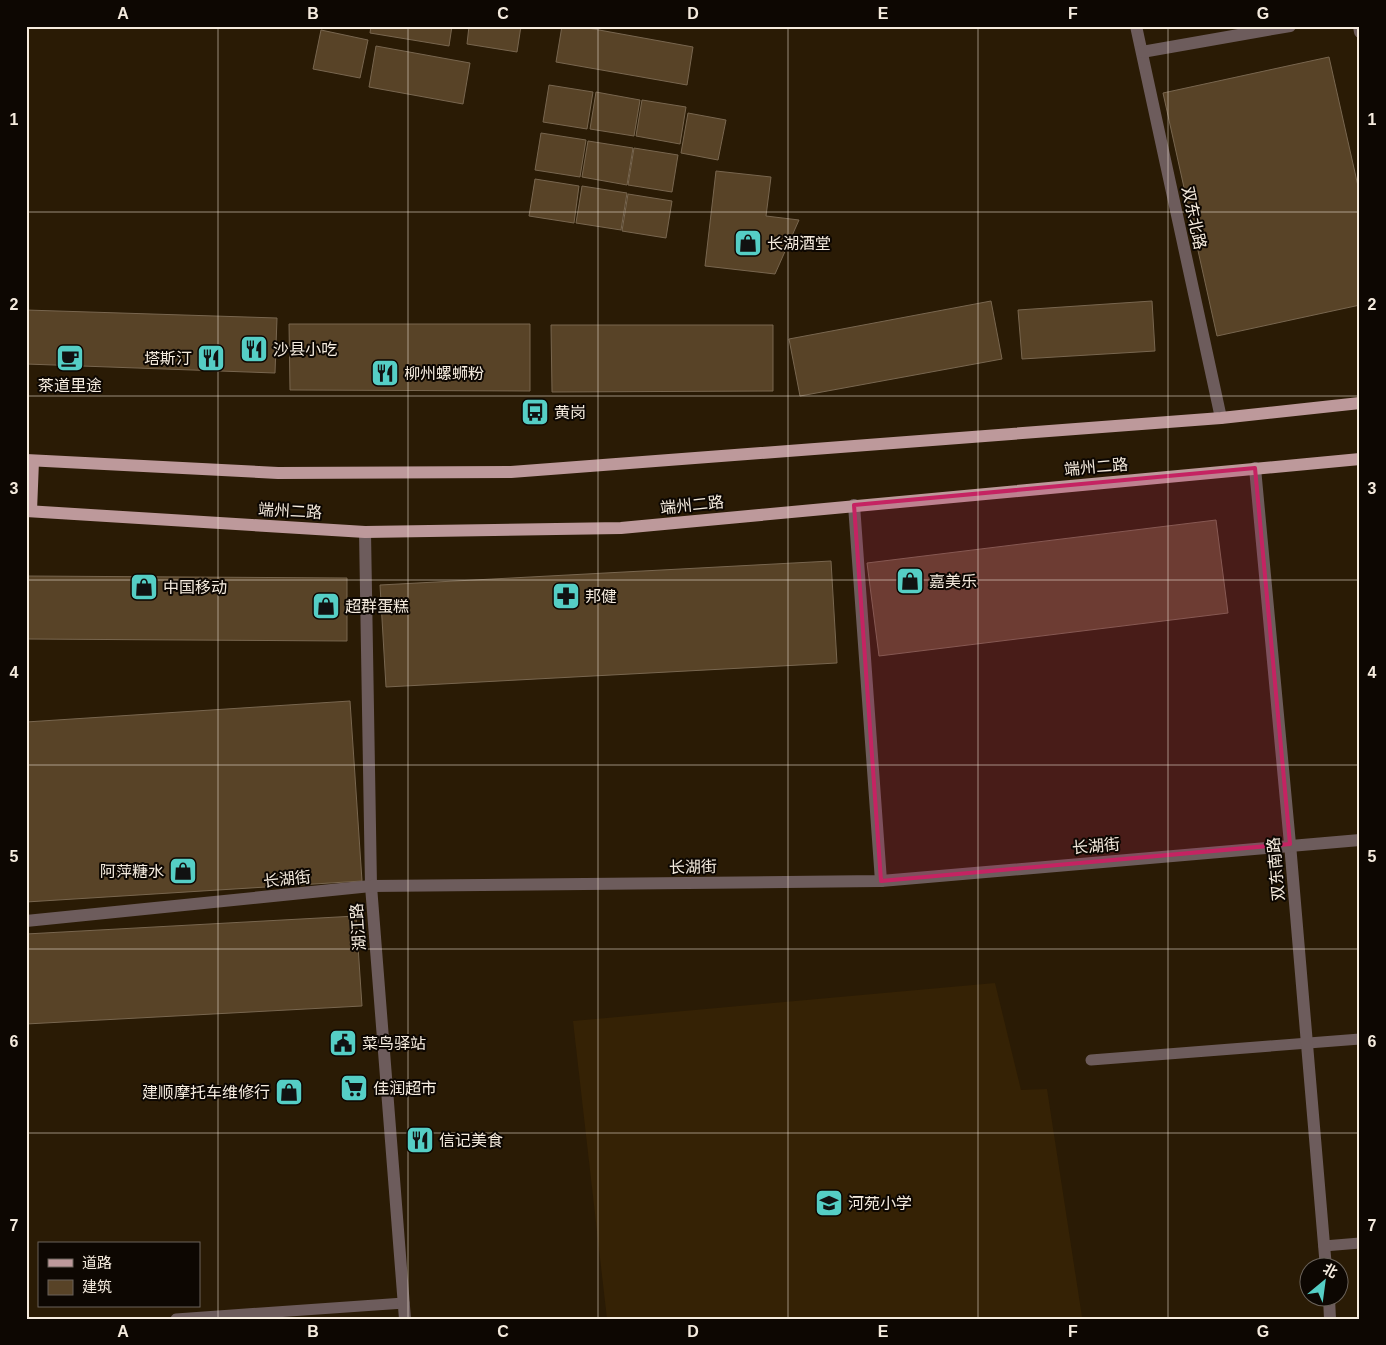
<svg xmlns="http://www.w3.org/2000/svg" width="1386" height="1345" font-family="Arial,'Noto Sans SC',sans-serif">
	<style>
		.built { fill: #352205 }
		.building { fill: #584327; stroke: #78664f }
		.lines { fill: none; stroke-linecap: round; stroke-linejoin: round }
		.service { stroke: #6d5c5c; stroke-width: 11 }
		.minor { stroke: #6d5c5c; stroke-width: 12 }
		.primary { stroke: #bd999b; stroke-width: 12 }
		.marked { fill: #c52362; fill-opacity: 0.2; stroke: #c52362; stroke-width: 4; stroke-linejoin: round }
		.grid { fill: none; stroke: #f5ebde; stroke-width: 1; stroke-opacity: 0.55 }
		.labels { text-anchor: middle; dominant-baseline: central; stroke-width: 4; stroke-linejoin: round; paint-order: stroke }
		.street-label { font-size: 16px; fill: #f5ebde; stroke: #0d0702 }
		.poi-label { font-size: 16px; fill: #f5ebde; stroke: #0d0702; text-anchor: start }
		.neatline { fill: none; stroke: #f5ebde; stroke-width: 2 }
		.grid-label { font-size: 16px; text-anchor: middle; font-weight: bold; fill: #f5ebde }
	</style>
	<rect width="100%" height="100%" fill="#2a1b05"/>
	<polygon class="built" points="995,983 1021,1090 1047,1089 1082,1317 1061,1319 607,1319 573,1021"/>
	<g class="building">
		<polygon points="371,26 452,26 449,46 370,33"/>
		<polygon points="469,26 521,26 517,52 467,44"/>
		<polygon points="562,26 577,26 693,47 687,85 556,62"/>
		<polygon points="321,30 368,40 360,78 313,69"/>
		<polygon points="376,46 470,63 463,104 369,87"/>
		<polygon points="1329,57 1360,195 1360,305 1217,336 1163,93"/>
		<polygon points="549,85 593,92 587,129 543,122"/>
		<polygon points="596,92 640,100 634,136 590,129"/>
		<polygon points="642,100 686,107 680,144 636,136"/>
		<polygon points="688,113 726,120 718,160 681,153"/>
		<polygon points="541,133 586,140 580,177 535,170"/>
		<polygon points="588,141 633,148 627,185 582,177"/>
		<polygon points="634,148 678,155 672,192 628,185"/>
		<polygon points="716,171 771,177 766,216 799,220 775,274 705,266"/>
		<polygon points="535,179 579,186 574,223 529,216"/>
		<polygon points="582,186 627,193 621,230 576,223"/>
		<polygon points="628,194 672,201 666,238 622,231"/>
		<polygon points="991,301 1002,359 800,396 789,339"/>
		<polygon points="1152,301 1155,351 1022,359 1018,310"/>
		<polygon points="26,310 277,318 275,373 26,364"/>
		<polygon points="289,324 530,324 530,391 290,390"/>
		<polygon points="551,325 773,325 773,391 552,392"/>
		<polygon points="1216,520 1228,613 879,656 867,563"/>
		<polygon points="831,561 837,663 386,687 380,585"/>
		<polygon points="26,576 347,578 347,641 26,639"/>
		<polygon points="350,701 362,881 26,902 26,722"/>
		<polygon points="356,916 362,1006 26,1024 26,934"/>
	</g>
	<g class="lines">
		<g class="service">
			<polyline points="1091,1060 1360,1039"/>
			<polyline points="1324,1246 1360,1243"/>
			<polyline points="176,1319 404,1303"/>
		</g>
		<g class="minor">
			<polyline points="1136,26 1221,418"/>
			<polyline points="1359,26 1360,32"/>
			<polyline points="1142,52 1290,26"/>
			<polyline points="1255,468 1290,844 1326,1268"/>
			<polyline points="854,505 881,881"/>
			<polyline points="365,532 371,886 405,1319"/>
			<polyline points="26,921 371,886 881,881 1360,840"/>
			<polyline points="1329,1298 1330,1319"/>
		</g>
		<g class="primary">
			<polyline points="26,460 278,473 511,472 1221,418 1360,403"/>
			<polyline points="26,511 365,532 621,528 1360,459"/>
			<polyline points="31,511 33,461"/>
		</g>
	</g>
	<path class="marked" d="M1255,468L1290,844L881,881L854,505Z"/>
	<path class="grid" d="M218,26V1319M408,26V1319M598,26V1319M788,26V1319M978,26V1319M1168,26V1319M26,212H1360M26,396H1360M26,580H1360M26,765H1360M26,949H1360M26,1133H1360"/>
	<defs>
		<g id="shop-square" transform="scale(1.4375)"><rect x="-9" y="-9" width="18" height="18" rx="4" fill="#55cec5" stroke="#0d0702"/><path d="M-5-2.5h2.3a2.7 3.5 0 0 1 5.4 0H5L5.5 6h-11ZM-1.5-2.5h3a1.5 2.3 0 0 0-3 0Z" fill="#111"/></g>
		<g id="restaurant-square" transform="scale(1.4375)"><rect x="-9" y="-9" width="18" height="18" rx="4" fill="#55cec5" stroke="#0d0702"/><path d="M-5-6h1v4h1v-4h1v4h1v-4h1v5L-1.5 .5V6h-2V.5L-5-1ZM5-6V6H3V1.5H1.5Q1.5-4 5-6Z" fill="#111"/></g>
		<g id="cafe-square" transform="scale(1.4375)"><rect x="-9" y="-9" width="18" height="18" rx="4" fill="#55cec5" stroke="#0d0702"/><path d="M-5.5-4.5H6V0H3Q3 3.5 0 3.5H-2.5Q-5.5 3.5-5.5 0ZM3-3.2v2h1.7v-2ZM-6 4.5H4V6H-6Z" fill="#111"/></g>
		<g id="bus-square" transform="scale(1.4375)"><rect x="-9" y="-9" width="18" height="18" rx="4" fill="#55cec5" stroke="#0d0702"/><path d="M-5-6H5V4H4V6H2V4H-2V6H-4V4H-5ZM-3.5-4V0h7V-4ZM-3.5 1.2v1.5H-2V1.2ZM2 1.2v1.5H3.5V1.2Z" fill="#111"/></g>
		<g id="pharmacy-square" transform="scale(1.4375)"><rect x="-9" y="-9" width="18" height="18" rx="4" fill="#55cec5" stroke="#0d0702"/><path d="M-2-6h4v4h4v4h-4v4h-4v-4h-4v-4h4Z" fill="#111"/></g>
		<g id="civic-square" transform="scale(1.4375)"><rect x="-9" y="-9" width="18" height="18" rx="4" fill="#55cec5" stroke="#0d0702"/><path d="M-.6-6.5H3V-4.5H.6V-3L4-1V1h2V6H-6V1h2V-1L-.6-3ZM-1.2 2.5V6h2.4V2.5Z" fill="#111"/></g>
		<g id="supermarket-square" transform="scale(1.4375)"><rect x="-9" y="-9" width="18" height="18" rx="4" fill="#55cec5" stroke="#0d0702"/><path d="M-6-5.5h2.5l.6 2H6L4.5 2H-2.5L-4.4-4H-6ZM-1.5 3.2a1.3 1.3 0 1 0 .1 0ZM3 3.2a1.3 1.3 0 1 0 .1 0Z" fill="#111"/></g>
		<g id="school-square" transform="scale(1.4375)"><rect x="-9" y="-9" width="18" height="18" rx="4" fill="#55cec5" stroke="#0d0702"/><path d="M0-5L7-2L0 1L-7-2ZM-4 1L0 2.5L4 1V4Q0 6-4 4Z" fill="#111"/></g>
	</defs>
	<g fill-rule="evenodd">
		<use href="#shop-square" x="748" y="243"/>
		<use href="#restaurant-square" x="254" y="349"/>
		<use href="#cafe-square" x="70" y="358"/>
		<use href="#restaurant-square" x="211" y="358"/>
		<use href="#restaurant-square" x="385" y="373"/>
		<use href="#bus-square" x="535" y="412"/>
		<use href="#shop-square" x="910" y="581"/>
		<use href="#shop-square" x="144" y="587"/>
		<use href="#pharmacy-square" x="566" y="596"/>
		<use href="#shop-square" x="326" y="606"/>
		<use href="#shop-square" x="183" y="871"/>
		<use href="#civic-square" x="343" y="1043"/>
		<use href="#supermarket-square" x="354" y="1088"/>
		<use href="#shop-square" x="289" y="1092"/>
		<use href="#restaurant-square" x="420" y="1140"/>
		<use href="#school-square" x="829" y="1203"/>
	</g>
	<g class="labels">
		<g class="street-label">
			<text transform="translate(1194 218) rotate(78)">双东北路</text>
			<text transform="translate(1096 467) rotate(-5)">端州二路</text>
			<text transform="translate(692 505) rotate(-6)">端州二路</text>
			<text transform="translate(290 511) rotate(3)">端州二路</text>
			<text transform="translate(1096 846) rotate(-5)">长湖街</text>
			<text transform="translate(693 867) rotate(-1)">长湖街</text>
			<text transform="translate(1276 869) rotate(-95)">双东南路</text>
			<text transform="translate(287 879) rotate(-6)">长湖街</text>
			<text transform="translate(358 927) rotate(-94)">湖江路</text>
		</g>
		<g class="poi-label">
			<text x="767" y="243">长湖酒堂</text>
			<text x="273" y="349">沙县小吃</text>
			<text x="192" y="358" text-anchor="end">塔斯汀</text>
			<text x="404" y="373">柳州螺蛳粉</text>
			<text x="70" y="385" text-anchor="middle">茶道里途</text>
			<text x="554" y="412">黄岗</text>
			<text x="929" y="581">嘉美乐</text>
			<text x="163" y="587">中国移动</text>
			<text x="585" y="596">邦健</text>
			<text x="345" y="606">超群蛋糕</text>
			<text x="164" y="871" text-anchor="end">阿萍糖水</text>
			<text x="362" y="1043">菜鸟驿站</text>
			<text x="373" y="1088">佳润超市</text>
			<text x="270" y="1092" text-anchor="end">建顺摩托车维修行</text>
			<text x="439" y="1140">信记美食</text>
			<text x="848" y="1203">河苑小学</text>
		</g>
	</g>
	<rect width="1386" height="1345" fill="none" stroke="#0d0702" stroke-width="55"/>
	<rect x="38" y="1242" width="162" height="65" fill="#0d0702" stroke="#6a625a"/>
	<rect x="48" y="1259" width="25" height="8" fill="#bd999b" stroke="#6a625a"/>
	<text x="82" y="1268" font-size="15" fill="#f5ebde">道路</text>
	<rect x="48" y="1280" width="25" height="15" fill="#584327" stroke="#6a625a"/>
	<text x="82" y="1292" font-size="15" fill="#f5ebde">建筑</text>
	<g transform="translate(1324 1282) rotate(29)"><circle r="24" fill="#0d0702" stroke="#6a625a"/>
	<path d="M0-4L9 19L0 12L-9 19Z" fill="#55cec5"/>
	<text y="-8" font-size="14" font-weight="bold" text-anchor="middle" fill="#f5ebde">北</text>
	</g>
	<rect x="28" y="28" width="1330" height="1290" class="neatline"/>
	<g class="grid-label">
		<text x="123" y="19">A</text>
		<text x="313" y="19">B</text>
		<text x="503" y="19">C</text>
		<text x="693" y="19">D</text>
		<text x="883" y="19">E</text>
		<text x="1073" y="19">F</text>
		<text x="1263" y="19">G</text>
		<text x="14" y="125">1</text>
		<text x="1372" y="125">1</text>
		<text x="14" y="310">2</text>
		<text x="1372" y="310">2</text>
		<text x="14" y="494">3</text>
		<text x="1372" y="494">3</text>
		<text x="14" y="678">4</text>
		<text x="1372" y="678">4</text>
		<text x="14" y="862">5</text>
		<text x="1372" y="862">5</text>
		<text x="14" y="1047">6</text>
		<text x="1372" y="1047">6</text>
		<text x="14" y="1231">7</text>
		<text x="1372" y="1231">7</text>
		<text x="123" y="1337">A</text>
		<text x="313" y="1337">B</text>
		<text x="503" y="1337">C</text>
		<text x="693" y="1337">D</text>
		<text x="883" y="1337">E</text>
		<text x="1073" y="1337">F</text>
		<text x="1263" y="1337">G</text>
	</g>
</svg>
